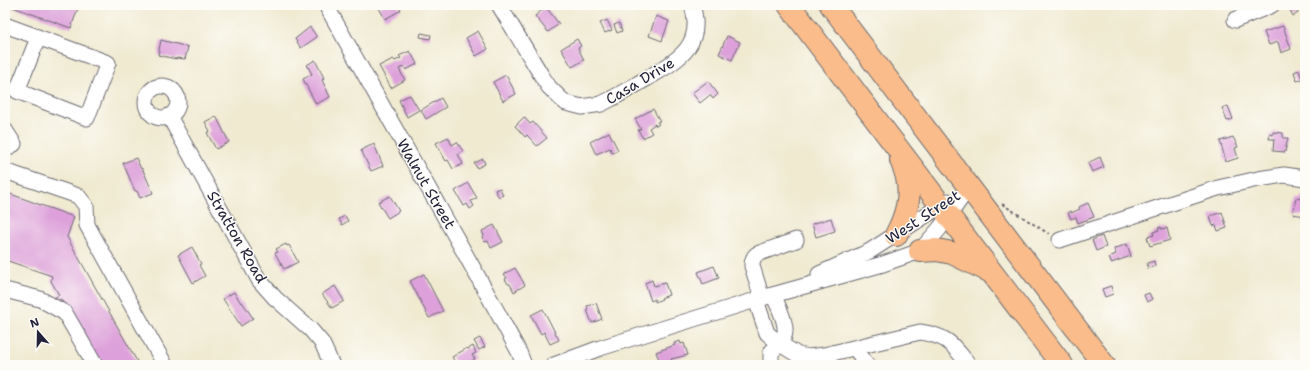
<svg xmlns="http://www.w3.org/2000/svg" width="1310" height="370" font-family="'Shantell Sans',sans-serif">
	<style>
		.building { fill: #dda0da }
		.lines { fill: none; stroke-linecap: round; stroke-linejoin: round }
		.minor-casing { stroke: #6a6870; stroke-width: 17 }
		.highway-casing { stroke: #6a6870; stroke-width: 24 }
		.path { stroke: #6a6870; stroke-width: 2; stroke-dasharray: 3 3; stroke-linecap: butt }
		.minor { stroke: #fff; stroke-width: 15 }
		.highway { stroke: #f9bc8a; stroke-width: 22 }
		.labels { text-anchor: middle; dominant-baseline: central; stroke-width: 3; stroke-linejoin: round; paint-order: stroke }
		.street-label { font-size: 15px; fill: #22223b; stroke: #fdfcf7 }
	</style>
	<rect width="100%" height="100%" fill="#fdfcf7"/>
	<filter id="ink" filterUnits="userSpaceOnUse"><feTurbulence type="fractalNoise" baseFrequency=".025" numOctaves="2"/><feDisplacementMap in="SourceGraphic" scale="8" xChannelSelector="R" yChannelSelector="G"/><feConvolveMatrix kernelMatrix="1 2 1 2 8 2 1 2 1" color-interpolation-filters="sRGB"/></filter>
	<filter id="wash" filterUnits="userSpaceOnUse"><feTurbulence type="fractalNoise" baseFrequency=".012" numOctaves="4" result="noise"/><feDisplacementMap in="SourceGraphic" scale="16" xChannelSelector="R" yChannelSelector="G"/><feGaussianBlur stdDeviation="0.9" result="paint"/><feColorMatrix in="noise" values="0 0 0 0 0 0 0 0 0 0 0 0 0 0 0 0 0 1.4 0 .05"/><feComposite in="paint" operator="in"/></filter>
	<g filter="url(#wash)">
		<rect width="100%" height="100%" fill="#f0ead1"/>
		<g id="blocks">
			<g class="building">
				<polygon points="7,5 79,5 71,28"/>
				<polygon points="383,5 398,5 401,10 385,19 379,8"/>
				<polygon points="1295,5 1298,13 1293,16 1289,8"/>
				<polygon points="546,7 559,24 548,32 535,16"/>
				<polygon points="656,16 669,21 662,41 649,36"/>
				<polygon points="607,20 612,30 605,33 600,23"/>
				<polygon points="619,23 622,31 617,33 614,25"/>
				<polygon points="1283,26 1291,49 1281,53 1278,42 1269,45 1264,32"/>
				<polygon points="310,27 317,37 301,48 295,39"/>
				<polygon points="478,31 488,49 476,56 466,38"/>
				<polygon points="421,33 431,35 430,39 420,37"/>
				<polygon points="727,36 740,42 732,60 719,54"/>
				<polygon points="577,39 581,46 578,48 584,60 572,67 561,49"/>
				<polygon points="161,40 188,47 185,59 177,58 176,59 158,55"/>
				<polygon points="410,51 417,64 406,70 404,66 399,69 405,80 391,88 379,66 393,59 395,61 401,58 399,56"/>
				<polygon points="315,60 324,78 322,80 330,97 316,104 303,79 312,74 307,65"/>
				<polygon points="1299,70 1302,79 1297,81 1294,72"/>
				<polygon points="506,75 516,94 503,101 493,82"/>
				<polygon points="708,81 718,94 713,99 710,95 700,103 692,93"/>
				<polygon points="410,95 419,110 407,117 399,100"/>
				<polygon points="441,98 446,107 426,119 421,110"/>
				<polygon points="1228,106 1233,119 1227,121 1222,108"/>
				<polygon points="653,109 660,121 657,122 659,124 656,126 655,124 649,128 652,133 643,138 638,130 641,129 635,119"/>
				<polygon points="216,116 229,142 216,149 207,133 210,131 205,122"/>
				<polygon points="524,117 530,124 533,122 547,138 537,146 527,135 525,137 515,126"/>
				<polygon points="609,132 618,150 612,153 610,148 596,154 590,142"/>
				<polygon points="1273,132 1283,133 1283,138 1288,138 1285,152 1273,151 1274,139 1269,139 1270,134 1273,135"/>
				<polygon points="448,137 452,145 457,142 463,151 458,154 463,164 453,169 448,160 446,161 436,143"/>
				<polygon points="1233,137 1238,147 1235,148 1238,158 1226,162 1220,141"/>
				<polygon points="374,144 383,166 371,171 361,150"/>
				<polygon points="1100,157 1104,167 1092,172 1088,163"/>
				<polygon points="136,158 141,169 142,168 153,193 140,198 137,191 135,191 123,163"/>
				<polygon points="483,159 485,164 477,168 474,163"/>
				<polygon points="468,183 477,198 471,201 474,206 470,209 467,204 464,206 455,191"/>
				<polygon points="500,188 503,195 499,197 495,190"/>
				<polygon points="5,192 74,217 67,237 139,365 98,365 61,299 56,302 54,298 59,295 51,281 52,276 5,260"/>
				<polygon points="390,196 399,211 388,218 378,202"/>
				<polygon points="1301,196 1305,196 1305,216 1293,214 1296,198 1301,199"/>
				<polygon points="1088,203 1094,217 1078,223 1076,217 1071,219 1068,212 1071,211 1071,213 1080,209 1079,207"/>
				<polygon points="1222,212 1227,228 1218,231 1216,225 1213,226 1210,216"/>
				<polygon points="345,216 348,221 342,225 339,219"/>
				<polygon points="831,218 835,231 816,237 812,224"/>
				<polygon points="494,225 503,242 491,248 488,241 485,242 482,237 484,236 482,231"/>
				<polygon points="1161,227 1161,229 1167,228 1170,240 1150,246 1147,237 1154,235 1153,232 1159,230 1158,228"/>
				<polygon points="1102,236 1106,247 1096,251 1092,240"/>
				<polygon points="286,244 287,246 289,245 298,262 284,269 275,253 278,252 276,249"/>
				<polygon points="1127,244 1131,256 1111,263 1109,257 1116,254 1114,249"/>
				<polygon points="192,247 201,264 199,265 205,276 193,283 178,255"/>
				<polygon points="1154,261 1155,266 1148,269 1147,263"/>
				<polygon points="714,266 719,278 703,284 698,272"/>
				<polygon points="515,268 525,285 514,292 510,284 508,284 505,279 507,278 504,274"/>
				<polygon points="424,274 443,311 429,318 410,281"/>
				<polygon points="652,280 654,286 665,283 669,295 661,298 662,299 655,302 655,299 651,301 645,283"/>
				<polygon points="335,286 344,301 332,308 322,294"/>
				<polygon points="1111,286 1113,294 1105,297 1102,289"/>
				<polygon points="234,292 241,303 242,302 253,318 241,326 223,299"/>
				<polygon points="1149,293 1152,299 1147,302 1144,295"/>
				<polygon points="596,303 602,319 592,323 587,310 588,309 587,306"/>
				<polygon points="543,309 559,340 550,344 544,332 541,334 531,315"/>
				<polygon points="480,338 485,347 479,350 474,341"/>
				<polygon points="680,341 681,344 684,343 688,355 671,359 672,362 668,363 667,360 660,362 656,352 675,345 674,343"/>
				<polygon points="473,346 476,353 472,355 475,359 465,365 457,365 452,357 467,348 468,349"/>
			</g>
		</g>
	</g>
	<g filter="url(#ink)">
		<use href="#blocks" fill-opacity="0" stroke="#6a6870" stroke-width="1"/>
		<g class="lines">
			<g class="minor-casing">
				<g id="minor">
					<path d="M326,5C390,121 456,235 519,352L524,365"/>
					<path d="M499,5L543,78L549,87L560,98L566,103L582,107L601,104L611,99C624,92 637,84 651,76C681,58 704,44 692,5"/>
					<polyline points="1235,20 1272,5"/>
					<polyline points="5,25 108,63 87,118 17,91 38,38"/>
					<circle cx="162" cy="102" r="16"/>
					<polyline points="169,116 259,280 275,298 311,330 322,343 332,365"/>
					<polyline points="5,130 14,144 5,149"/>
					<polyline points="5,171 78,196 86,206 87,225 165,365"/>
					<polyline points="1060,240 1218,188 1258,179 1284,175 1305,178"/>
					<polyline points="819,274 870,251 948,201"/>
					<polyline points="5,290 40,299 65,313 95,365"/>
					<path d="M762,298L752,266C752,260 753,257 757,254L796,240"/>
					<path d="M756,300L767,333L780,344L798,355L809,357L824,355L920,332C948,336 952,344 969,365"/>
					<polyline points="855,348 867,365"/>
					<polyline points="554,365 600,348 762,298 883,264 920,251 940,228 969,187"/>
					<path d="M771,365V352C777,347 785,340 785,331C786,322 777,303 773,295"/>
				</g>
			</g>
			<g class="highway-casing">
				<g id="highway">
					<polyline points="789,5 1062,365"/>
					<polyline points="831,5 1104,365"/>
					<path d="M896,235C905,218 912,198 907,178C906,172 903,166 901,160"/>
					<polyline points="920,251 937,250 952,253 987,270"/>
				</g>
			</g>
			<polyline class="path" points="1002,204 1049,234"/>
			<use href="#minor" class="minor"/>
			<use href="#highway" class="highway"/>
		</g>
	</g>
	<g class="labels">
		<g class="street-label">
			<text transform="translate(640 81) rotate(-31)">Casa Drive</text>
			<text transform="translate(426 184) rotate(60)">Walnut Street</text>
			<text transform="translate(923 217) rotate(-33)">West Street</text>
			<text transform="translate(237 237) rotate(60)">Stratton Road</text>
		</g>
	</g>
	<rect width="1310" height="370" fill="none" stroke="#fdfcf7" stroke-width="20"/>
	<g transform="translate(38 332) rotate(340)" stroke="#fdfcf7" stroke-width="3" paint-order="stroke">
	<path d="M0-3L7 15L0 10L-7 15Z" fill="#22223b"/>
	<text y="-6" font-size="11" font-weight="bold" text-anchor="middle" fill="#22223b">N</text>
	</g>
</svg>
